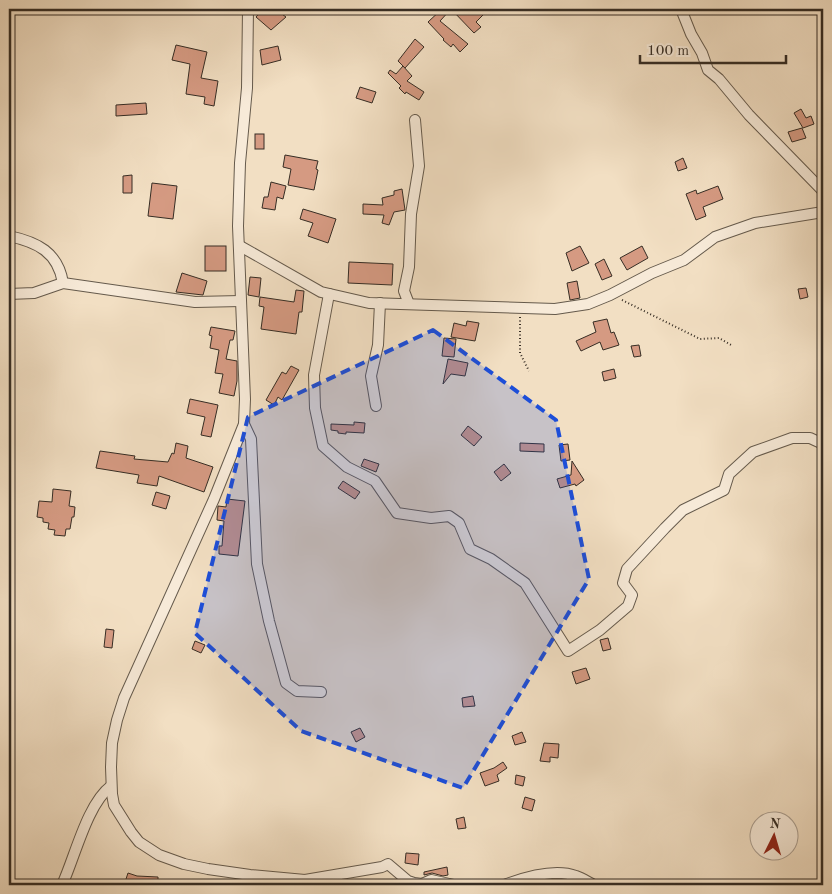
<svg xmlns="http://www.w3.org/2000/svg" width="832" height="894" font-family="'Old Standard TT',serif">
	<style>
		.building { fill: #d59a82; stroke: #362d24 }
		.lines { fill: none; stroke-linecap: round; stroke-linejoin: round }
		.minor-casing { stroke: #655a4c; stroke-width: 12 }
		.path { stroke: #362d24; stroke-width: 2; stroke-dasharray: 1 2.5; stroke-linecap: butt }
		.minor { stroke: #f7ead8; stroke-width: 10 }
		.marked { fill: #1d4ed8; fill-opacity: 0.2; stroke: #1d4ed8; stroke-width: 4; stroke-dasharray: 10 6; stroke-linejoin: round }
	</style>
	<rect width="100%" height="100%" fill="#f2dfc3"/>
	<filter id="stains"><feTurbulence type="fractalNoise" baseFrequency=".004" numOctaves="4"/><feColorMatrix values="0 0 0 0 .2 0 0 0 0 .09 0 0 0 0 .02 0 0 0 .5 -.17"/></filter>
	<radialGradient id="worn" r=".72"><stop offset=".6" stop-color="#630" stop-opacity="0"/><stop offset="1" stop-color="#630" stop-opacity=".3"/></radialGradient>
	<g class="building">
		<polygon points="263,9 275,9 286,17 271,30 256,17"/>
		<polygon points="442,9 489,9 476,22 481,27 474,33 451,9 440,21 468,44 460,52 453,44 451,47 443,40 444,39 428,22"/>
		<polygon points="415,39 424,47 405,68 398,61"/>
		<polygon points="176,45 207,52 201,78 218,81 214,106 204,104 205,97 186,94 190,64 172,60"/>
		<polygon points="278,46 281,60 262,65 260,50"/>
		<polygon points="403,66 412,76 407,81 424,92 419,100 406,92 405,94 399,88 401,86 388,73 390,70 396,74"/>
		<polygon points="360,87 376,92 372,103 356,98"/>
		<polygon points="146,103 147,114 116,116 116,105"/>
		<polygon points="801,109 806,118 811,116 814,124 803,128 794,113"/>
		<polygon points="802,128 806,138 792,142 788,132"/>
		<rect x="255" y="134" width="9" height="15"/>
		<polygon points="285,155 318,161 316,169 318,170 314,190 288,185 291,169 283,167"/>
		<polygon points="683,158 687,168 678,171 675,162"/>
		<polygon points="132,175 132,193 123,193 123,176"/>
		<polygon points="271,182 286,186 283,199 277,197 275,210 262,208 264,197 268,197"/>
		<polygon points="152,183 177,186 173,219 148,216"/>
		<polygon points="718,186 723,199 703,207 706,216 696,220 686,194 696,190 697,194"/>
		<polygon points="402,189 405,210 394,212 389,225 382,223 384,215 363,214 363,204 383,205 382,198 394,195 394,191"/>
		<polygon points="303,209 336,219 328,243 308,236 313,223 300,219"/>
		<rect x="205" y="246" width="21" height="25"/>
		<polygon points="580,246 589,263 572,271 566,253"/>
		<polygon points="642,246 648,258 627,270 620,258"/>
		<polygon points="604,259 612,276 602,280 595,264"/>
		<polygon points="349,262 393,264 392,285 348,283"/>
		<polygon points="182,273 207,281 203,295 176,292"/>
		<polygon points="250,277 261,278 259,297 248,295"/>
		<polygon points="577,281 580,298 570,300 567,283"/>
		<polygon points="806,288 808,297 800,299 798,289"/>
		<polygon points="296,290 304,291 302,312 299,312 296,334 261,329 264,307 259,306 260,297 294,302"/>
		<polygon points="607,319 611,333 614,332 619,345 603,350 600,342 581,351 576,341 596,332 593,322"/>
		<polygon points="467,321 479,323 475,341 451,337 454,323 466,326"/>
		<polygon points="211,327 235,331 233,340 230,340 226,359 237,361 237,381 234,396 219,393 223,374 215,373 219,350 210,348 212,336 209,335"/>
		<polygon points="444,338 456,339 454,357 442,356"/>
		<polygon points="639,345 641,356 634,357 631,346"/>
		<polygon points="448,359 468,363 465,376 451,374 443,384"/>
		<polygon points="291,366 299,370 282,400 278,397 274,405 266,400 282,372 286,374"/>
		<polygon points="614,369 616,378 604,381 602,372"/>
		<polygon points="190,399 218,405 211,437 201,435 205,417 187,413"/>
		<polygon points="354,422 365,423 364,433 346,432 346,434 338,433 338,431 331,430 331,424 354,425"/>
		<polygon points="468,426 482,437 474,446 461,435"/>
		<polygon points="176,443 188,446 186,458 213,467 204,492 159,476 157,486 137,483 139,475 96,468 100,451 135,456 134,459 168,462 172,453 174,454"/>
		<polygon points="520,443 544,444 544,452 520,451"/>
		<polygon points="568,444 570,460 561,461 559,445"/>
		<polygon points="364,459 379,464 376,472 361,466"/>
		<polygon points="572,461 584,480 576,486 575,484 560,488 557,479 571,475"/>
		<polygon points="504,464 511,473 501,481 494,472"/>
		<polygon points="343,481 360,492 355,499 338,488"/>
		<polygon points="53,489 71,491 69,506 75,507 74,517 72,517 70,529 66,529 65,536 54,535 55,530 48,529 49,523 43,522 43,518 37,517 39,501 52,502"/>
		<polygon points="156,492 170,496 166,509 152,505"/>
		<polygon points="227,499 245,501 238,556 219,554 219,546 222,546 224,521 217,520 218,506 226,507"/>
		<polygon points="106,629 114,630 112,648 104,647"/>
		<polygon points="608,638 611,649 603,651 600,640"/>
		<polygon points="195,641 205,645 201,653 192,649"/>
		<polygon points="586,668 590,679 576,684 572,672"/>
		<polygon points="473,696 475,706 463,707 462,698"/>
		<polygon points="360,728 365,737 356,742 351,732"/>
		<polygon points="522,732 526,742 515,745 512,736"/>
		<polygon points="544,743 559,744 558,758 550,757 550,762 540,761"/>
		<polygon points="503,762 507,768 497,775 499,781 485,786 480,773 494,768"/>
		<polygon points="516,775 525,777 523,786 515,784"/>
		<polygon points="525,797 535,800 532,811 522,808"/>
		<polygon points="464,817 466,828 458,829 456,819"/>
		<polygon points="406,853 419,854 418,865 405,863"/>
		<polygon points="447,867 448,875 443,876 432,873 424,875 424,872"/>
		<polygon points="128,873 137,876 158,877 158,885 135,885 125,882"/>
	</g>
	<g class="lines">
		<g class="minor-casing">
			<g id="minor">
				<polyline points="248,9 247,88 240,163 238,226 245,399 244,424 214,499 124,698 117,720 112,743 111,767 112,794 114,805 131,832 139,842 159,855 184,864 208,869 250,875 305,880 382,867 388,864 408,881 414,883 422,884 431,880 454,885"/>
				<polyline points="681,9 691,34 702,53 708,70 719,79 749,115 823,191"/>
				<path d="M9,236C37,242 58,252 63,283"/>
				<polyline points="240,246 321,292 369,303 555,309 588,304 610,295 652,273 684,260 715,237 755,223 823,212"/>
				<polyline points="9,294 34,293 63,283 195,302 241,301"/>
				<polyline points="329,294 314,375 315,408 323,446 347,467 375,481 397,513 431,518 449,516 459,523 470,549 491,559 525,583 568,651 600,630 628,606 632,595 623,583 627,569 665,528 683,510 724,490 729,474 753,452 792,438 810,438 823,444"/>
				<polyline points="409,304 404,291 409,267 411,214 419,166 415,120"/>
				<polyline points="376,406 371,376 378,345 380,303"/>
				<polyline points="244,424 251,439 257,564 269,621 286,683 297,691 321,692"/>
				<path d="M62,885C75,857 87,804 111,786"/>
				<path d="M504,885C525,877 555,868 576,876C582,878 588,882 594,885"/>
			</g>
		</g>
		<g class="path">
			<polyline points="622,300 700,339 719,338 731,345"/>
			<polyline points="520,317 520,353 529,371"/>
		</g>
		<use href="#minor" class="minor"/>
	</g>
	<path class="marked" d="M433,330L556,420L589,579L463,788L301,731L195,633L248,417Z"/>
	<rect width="832" height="894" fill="none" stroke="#f2dfc3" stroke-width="30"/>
	<rect x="10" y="10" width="812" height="874" fill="none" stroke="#362d24" stroke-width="2.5"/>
	<rect x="15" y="15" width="802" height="864" fill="none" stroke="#362d24"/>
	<g transform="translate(774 836) rotate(5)"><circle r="24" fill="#f7ead8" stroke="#aa9e90"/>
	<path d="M0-4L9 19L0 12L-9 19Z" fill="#8f2418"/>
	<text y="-8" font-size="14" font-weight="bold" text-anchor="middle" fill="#362d24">N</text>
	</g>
	<path d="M640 55v8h146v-8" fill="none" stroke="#362d24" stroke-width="2.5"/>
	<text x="647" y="55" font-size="15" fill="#362d24" stroke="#f7ead8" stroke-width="4" paint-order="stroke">100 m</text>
	<rect width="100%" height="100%" filter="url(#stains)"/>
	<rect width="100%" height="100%" fill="url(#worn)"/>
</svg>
